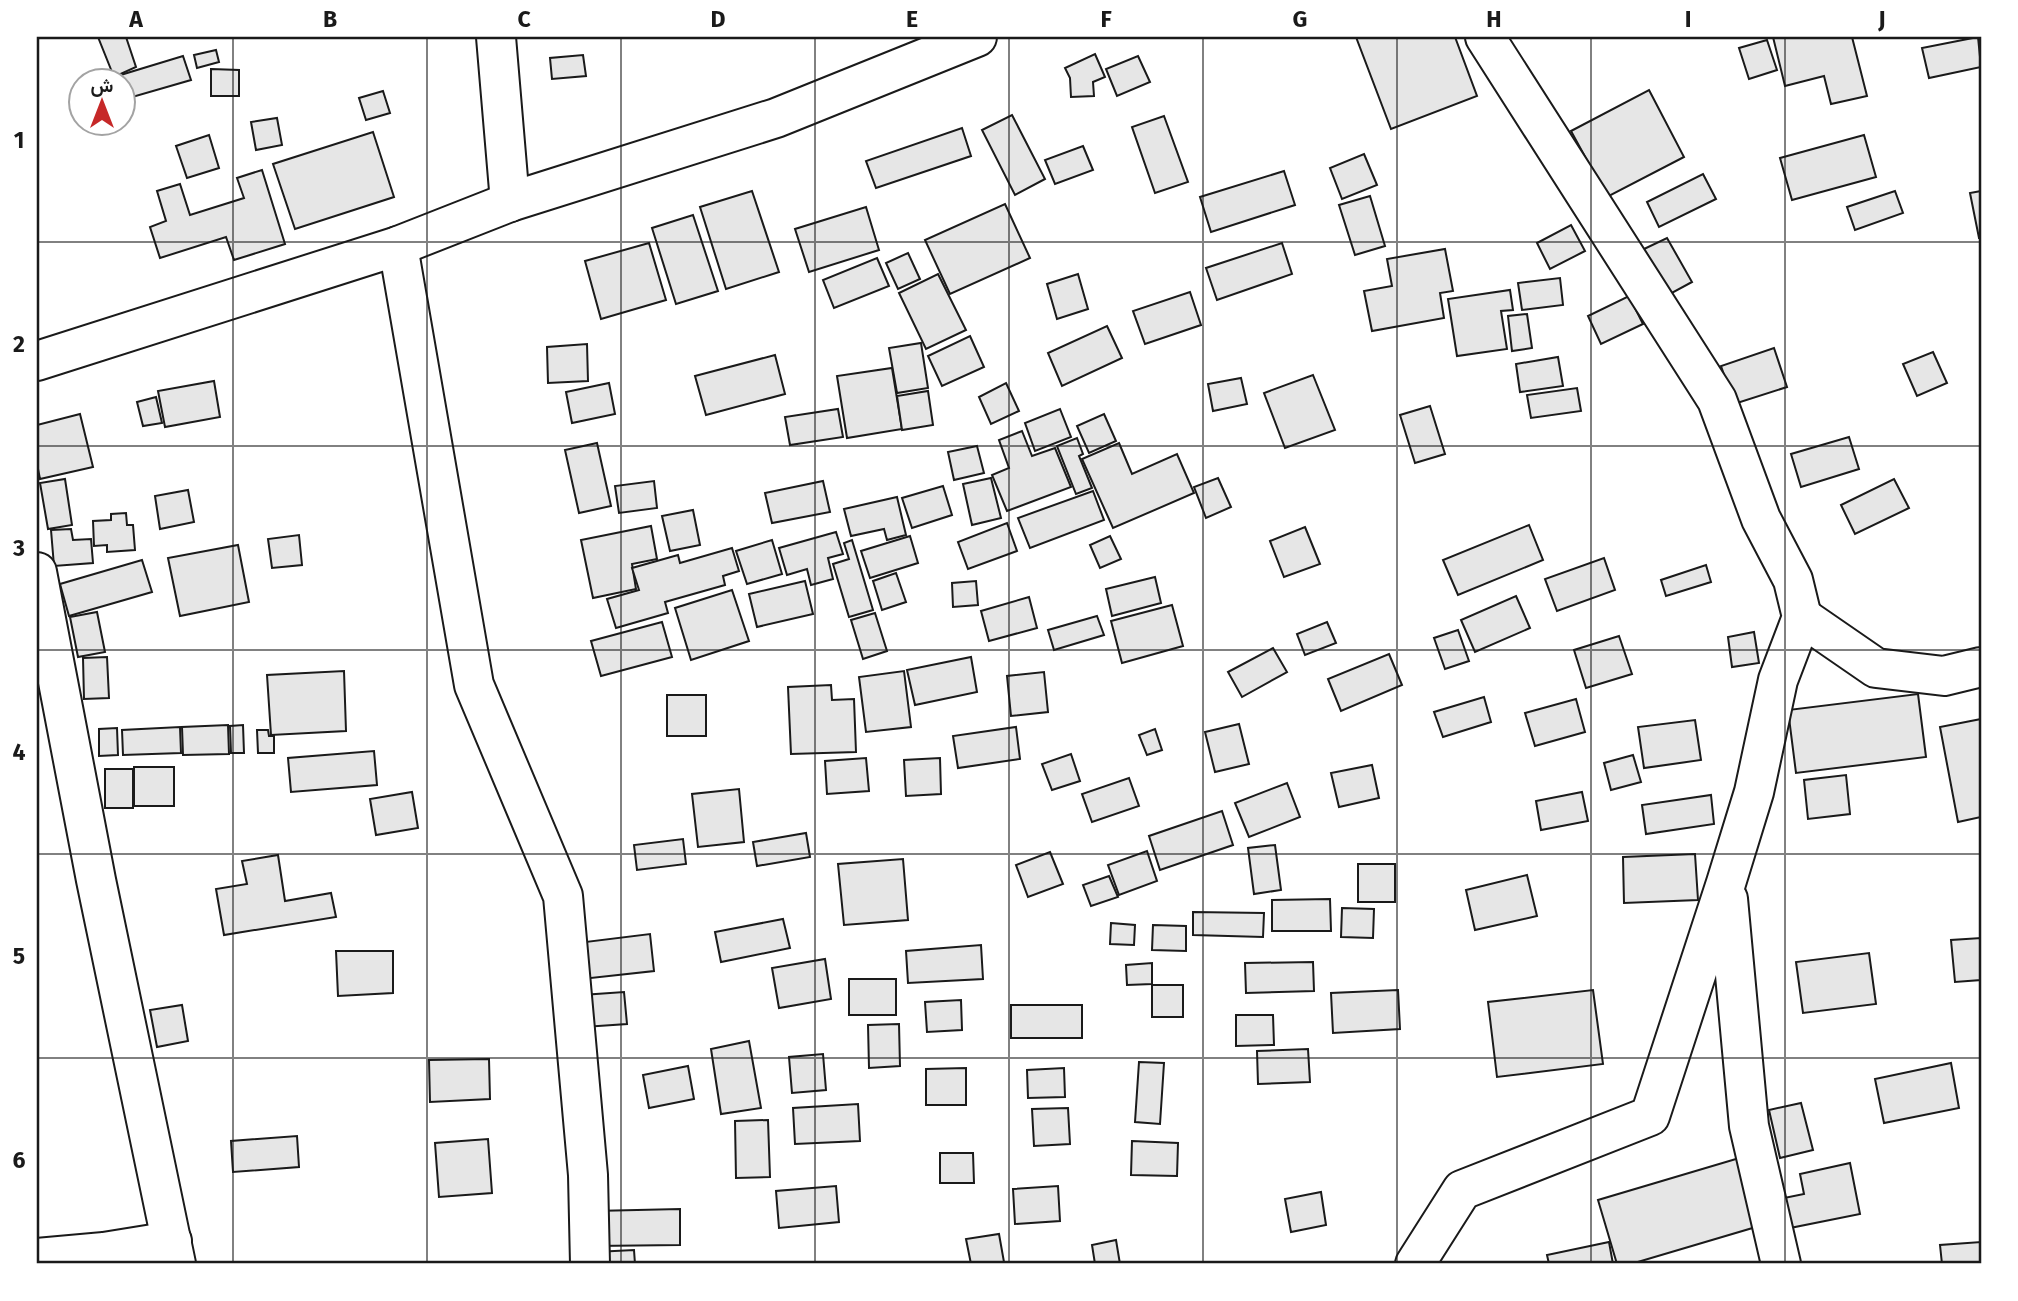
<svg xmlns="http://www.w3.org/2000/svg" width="2018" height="1301" font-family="'Fira Sans',Vazirmatn,sans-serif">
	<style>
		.building { fill: #e6e6e6; stroke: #1a1a1a; stroke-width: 2 }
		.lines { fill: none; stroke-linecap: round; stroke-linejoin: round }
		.minor-casing { stroke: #1a1a1a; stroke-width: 42 }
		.minor { stroke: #fff; stroke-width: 38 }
		.grid { fill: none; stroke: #1a1a1a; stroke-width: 2; stroke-opacity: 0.55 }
		.neatline { fill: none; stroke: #1a1a1a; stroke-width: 2.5 }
		.grid-label { font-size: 23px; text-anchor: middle; font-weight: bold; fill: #1a1a1a }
	</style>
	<rect width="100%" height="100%" fill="#fff"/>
	<g class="building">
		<polygon points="98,37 126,37 136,67 114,77"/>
		<polygon points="1356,37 1455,37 1477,96 1391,129"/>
		<polygon points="1773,37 1852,37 1867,96 1831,104 1824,76 1785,86"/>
		<polygon points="1978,37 1981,67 1929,78 1922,48"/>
		<polygon points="1767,40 1777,70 1749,79 1739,48"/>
		<polygon points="216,50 219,62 197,68 194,55"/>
		<polygon points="1095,54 1105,77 1093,82 1094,96 1071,97 1070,78 1065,68"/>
		<polygon points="583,55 586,76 552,79 550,58"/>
		<polygon points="183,56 191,80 122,100 122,80 115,80 114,77"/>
		<polygon points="1138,56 1150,82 1117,96 1106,69"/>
		<polygon points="211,69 239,70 239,96 211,96"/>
		<polygon points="1649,90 1684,157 1607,197 1571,131"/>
		<polygon points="383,91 390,113 366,120 359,98"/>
		<polygon points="1012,115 1045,179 1015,195 982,130"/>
		<polygon points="1164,116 1188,182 1155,193 1132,127"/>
		<polygon points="277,118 282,145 256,150 251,122"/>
		<polygon points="962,128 971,156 876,188 866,161"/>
		<polygon points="373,132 394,197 295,229 273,164"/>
		<polygon points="209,135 219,168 187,178 176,146"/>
		<polygon points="1864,135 1876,177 1792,200 1780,158"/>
		<polygon points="1083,146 1093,170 1055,184 1045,160"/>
		<polygon points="1364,154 1377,185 1342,199 1330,168"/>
		<polygon points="262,170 285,244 234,260 226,237 160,258 150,227 166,221 157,191 180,184 190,215 244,198 237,178"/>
		<polygon points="1284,171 1295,205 1211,232 1200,197"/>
		<polygon points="1703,174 1716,199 1659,227 1647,202"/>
		<polygon points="752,191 779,272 726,289 700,207"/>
		<polygon points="1895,191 1903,213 1855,230 1847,207"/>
		<polygon points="1981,191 1981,238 1979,238 1970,193"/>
		<polygon points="1370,196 1385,246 1355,255 1339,205"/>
		<polygon points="1005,204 1030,258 950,294 925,240"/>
		<polygon points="866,207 879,250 809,272 795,229"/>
		<polygon points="693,215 718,291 676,304 652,228"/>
		<polygon points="1571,225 1585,251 1550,269 1537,243"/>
		<polygon points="1667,238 1692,282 1670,294 1644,249"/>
		<polygon points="649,243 666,300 601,319 585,261"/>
		<polygon points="1282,243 1292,274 1217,300 1206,268"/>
		<polygon points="1445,249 1453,291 1440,293 1444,318 1372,331 1364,291 1392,286 1387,259"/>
		<polygon points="908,253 920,279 898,289 886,263"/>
		<polygon points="877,258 889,286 834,308 823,280"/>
		<polygon points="938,274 966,330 926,349 899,293"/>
		<polygon points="1078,274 1088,309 1057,319 1047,284"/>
		<polygon points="1560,278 1563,305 1522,310 1518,283"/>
		<polygon points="1510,290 1513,310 1501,311 1507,349 1457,356 1448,299"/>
		<polygon points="1190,292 1201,325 1145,344 1133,311"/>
		<polygon points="1629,296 1643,324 1601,344 1588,316"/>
		<polygon points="1527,314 1532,348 1512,351 1508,316"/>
		<polygon points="1107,326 1122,358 1062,386 1048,353"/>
		<polygon points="970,336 984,367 942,386 928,356"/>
		<polygon points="921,343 928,388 897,393 889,348"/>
		<polygon points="587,344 588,381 548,383 547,347"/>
		<polygon points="1774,348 1787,387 1734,404 1721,366"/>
		<polygon points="1933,352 1947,383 1917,396 1903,364"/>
		<polygon points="775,355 785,394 706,415 695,376"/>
		<polygon points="1558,357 1563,386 1520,392 1516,364"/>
		<polygon points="892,368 902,429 847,438 837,376"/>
		<polygon points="1313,375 1335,430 1285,448 1264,393"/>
		<polygon points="1241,378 1247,404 1213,411 1208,384"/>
		<polygon points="214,381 220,417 165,427 158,391"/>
		<polygon points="609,383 615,414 572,423 566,392"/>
		<polygon points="1006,383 1019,411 991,424 979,397"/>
		<polygon points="1577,388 1581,411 1531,418 1527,395"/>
		<polygon points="928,391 933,425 902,430 897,396"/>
		<polygon points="156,397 162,423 143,426 137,402"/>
		<polygon points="1430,406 1445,454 1415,463 1400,415"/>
		<polygon points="838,409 843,437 790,445 785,417"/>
		<polygon points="1060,409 1071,437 1035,451 1025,423"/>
		<polygon points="80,414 93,467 40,479 37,464 37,425"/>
		<polygon points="1104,414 1116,441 1089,453 1077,426"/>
		<polygon points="1022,431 1032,456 1055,448 1071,487 1007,511 992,475 1009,468 999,440"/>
		<polygon points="1849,437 1859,469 1801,487 1791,454"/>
		<polygon points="1077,438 1083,454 1079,456 1092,488 1076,494 1057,446"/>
		<polygon points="597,443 611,506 579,513 565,450"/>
		<polygon points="1119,443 1132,474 1177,454 1194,493 1113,528 1082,459"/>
		<polygon points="977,446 984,473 954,480 948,452"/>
		<polygon points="991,478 1001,518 972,525 963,484"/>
		<polygon points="1218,478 1231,507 1206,518 1194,487"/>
		<polygon points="65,479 72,525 48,529 40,483"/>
		<polygon points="1894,479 1909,508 1855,534 1841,505"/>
		<polygon points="654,481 657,508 619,513 615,486"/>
		<polygon points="823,481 830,512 772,523 765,493"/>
		<polygon points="943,486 952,515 912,528 902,498"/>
		<polygon points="188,490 194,522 160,529 155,496"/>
		<polygon points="1093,491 1104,520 1030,548 1018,518"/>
		<polygon points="897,497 906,535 887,540 884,529 851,536 844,509"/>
		<polygon points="693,510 700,545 670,551 662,516"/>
		<polygon points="126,513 127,525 133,525 135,550 107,552 107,545 94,546 93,521 111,520 111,514"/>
		<polygon points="1007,523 1017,551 968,569 958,542"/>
		<polygon points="1529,525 1543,560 1458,595 1443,560"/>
		<polygon points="651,526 657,559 632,564 636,589 593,598 581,540"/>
		<polygon points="1305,527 1320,564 1284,577 1270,541"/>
		<polygon points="71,529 73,540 91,539 93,563 54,566 51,530"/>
		<polygon points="836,532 843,554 828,558 833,579 811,585 807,569 787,575 779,548"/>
		<polygon points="299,535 302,565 272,568 268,539"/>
		<polygon points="910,536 918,563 870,578 861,551"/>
		<polygon points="1110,536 1121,559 1100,568 1090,545"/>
		<polygon points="772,540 782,574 747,584 736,551"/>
		<polygon points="852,540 873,610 849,617 833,564 849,559 844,543"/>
		<polygon points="238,545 249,602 180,616 168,558"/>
		<polygon points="732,548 739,571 723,576 725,585 665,602 668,613 616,628 607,599 639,590 632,568 678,555 680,563"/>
		<polygon points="1604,558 1615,590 1557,611 1545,579"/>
		<polygon points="142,560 152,592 69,616 60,584"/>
		<polygon points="1706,565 1711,582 1666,596 1661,580"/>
		<polygon points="896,573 906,602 882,610 873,581"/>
		<polygon points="1155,577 1161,603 1112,616 1106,589"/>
		<polygon points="805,581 813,614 757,627 749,594"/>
		<polygon points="976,581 978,605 953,607 952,583"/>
		<polygon points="732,590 749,641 691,660 675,608"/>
		<polygon points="1516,596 1530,628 1475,652 1461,620"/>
		<polygon points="1029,597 1037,628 989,641 981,611"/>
		<polygon points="1172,605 1183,646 1122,663 1111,621"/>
		<polygon points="97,612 105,652 78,657 70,617"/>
		<polygon points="875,613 887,651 863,659 851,620"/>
		<polygon points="1097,616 1104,635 1054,650 1048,630"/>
		<polygon points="662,622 672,657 601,676 591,641"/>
		<polygon points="1327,622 1336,643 1305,655 1297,634"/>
		<polygon points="1458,630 1469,661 1445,669 1434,638"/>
		<polygon points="1754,632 1759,663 1732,667 1728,637"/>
		<polygon points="1619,636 1632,674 1586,688 1574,650"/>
		<polygon points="1273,648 1287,672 1242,697 1228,672"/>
		<polygon points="1389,654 1402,685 1341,711 1328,679"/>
		<polygon points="107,657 109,698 84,699 83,658"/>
		<polygon points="971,657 977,692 915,705 907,670"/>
		<polygon points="344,671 346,731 271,735 267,675"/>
		<polygon points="904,671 911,727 866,732 859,677"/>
		<polygon points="1044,672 1048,712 1011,716 1007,676"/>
		<polygon points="831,685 832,700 854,699 856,752 791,754 788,687"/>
		<polygon points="1918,694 1926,757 1796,773 1788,710"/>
		<rect x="667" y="695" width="39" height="41"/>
		<polygon points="1484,697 1491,722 1443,737 1434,712"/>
		<polygon points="1576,699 1585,732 1535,746 1525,713"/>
		<polygon points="1981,719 1981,817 1958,822 1940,727"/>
		<polygon points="1695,720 1701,760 1644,768 1638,727"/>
		<polygon points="1239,724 1249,764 1215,772 1205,732"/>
		<polygon points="228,725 229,754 183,755 182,727"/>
		<polygon points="243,725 244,753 231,753 230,726"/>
		<polygon points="180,727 181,753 123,755 122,730"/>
		<polygon points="1016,727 1020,759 958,768 953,736"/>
		<polygon points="117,728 118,755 99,756 99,729"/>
		<polygon points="1155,729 1162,750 1147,755 1139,735"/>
		<polygon points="257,730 268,730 269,736 274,736 274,753 258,753"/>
		<polygon points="374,751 377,785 291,792 288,758"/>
		<polygon points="1071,754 1080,781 1052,790 1042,764"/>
		<polygon points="1633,755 1641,782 1611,790 1604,763"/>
		<polygon points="866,758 869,791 827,794 825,761"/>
		<polygon points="940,758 941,794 906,796 904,760"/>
		<polygon points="1372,765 1379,798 1339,807 1331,773"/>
		<rect x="134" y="767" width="40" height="39"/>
		<rect x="105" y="769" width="28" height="39"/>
		<polygon points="1846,775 1850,814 1808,819 1804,780"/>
		<polygon points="1129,778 1139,806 1092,822 1082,794"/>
		<polygon points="1287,783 1300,817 1249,837 1235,803"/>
		<polygon points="739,789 744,842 698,847 692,794"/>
		<polygon points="412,792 418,828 376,835 370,799"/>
		<polygon points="1582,792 1588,821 1541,830 1536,801"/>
		<polygon points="1711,795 1714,824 1646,834 1642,805"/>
		<polygon points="1222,811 1233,845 1160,870 1149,836"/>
		<polygon points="806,833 810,857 757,866 753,842"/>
		<polygon points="683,839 686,864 637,870 634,845"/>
		<polygon points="1275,845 1281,890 1254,894 1248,848"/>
		<polygon points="1147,851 1157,881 1119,895 1108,865"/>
		<polygon points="1050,852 1063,884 1028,897 1016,865"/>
		<polygon points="1695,854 1698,900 1624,903 1623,857"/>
		<polygon points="278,855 285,901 331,893 336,917 224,935 216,889 247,884 242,861"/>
		<polygon points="903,859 908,920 844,925 838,864"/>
		<rect x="1358" y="864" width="37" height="38"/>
		<polygon points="1527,875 1537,916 1475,930 1466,890"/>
		<polygon points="1109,876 1118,897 1091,906 1083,885"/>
		<polygon points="1330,899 1331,931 1272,931 1272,900"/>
		<polygon points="1342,908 1374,909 1373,938 1341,937"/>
		<polygon points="1193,912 1264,913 1263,937 1193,935"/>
		<polygon points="783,919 790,948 721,962 715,932"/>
		<polygon points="1111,923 1135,925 1134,945 1110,944"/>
		<polygon points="1153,925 1186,926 1186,951 1152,950"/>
		<polygon points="650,934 654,971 582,979 577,943"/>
		<polygon points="1981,938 1981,980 1955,982 1951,940"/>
		<polygon points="981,945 983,979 908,983 906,951"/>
		<polygon points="336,951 393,951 393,993 338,996"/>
		<polygon points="1869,953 1876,1004 1803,1013 1796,962"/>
		<polygon points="825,959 831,999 779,1008 772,968"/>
		<polygon points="1313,962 1314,991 1246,993 1245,963"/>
		<polygon points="1152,963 1152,984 1127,985 1126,965"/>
		<rect x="849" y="979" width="47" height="36"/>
		<rect x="1152" y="985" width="31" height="32"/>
		<polygon points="1398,990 1400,1029 1333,1033 1331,993"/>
		<polygon points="1593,990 1603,1064 1497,1077 1488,1002"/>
		<polygon points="624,992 627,1024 584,1027 582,995"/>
		<polygon points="961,1000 962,1030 927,1032 925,1002"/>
		<polygon points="182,1005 188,1041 157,1047 150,1010"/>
		<rect x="1011" y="1005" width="71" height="33"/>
		<polygon points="1236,1015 1273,1015 1274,1045 1236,1046"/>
		<polygon points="899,1024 900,1066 869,1068 868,1025"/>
		<polygon points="749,1041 761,1108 721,1114 711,1049"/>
		<polygon points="1308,1049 1310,1082 1258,1084 1257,1051"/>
		<polygon points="823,1054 826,1090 792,1093 789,1057"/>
		<polygon points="489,1059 490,1099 430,1102 429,1060"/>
		<polygon points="1139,1062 1164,1063 1160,1124 1135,1122"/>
		<polygon points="1951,1063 1959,1108 1884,1123 1875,1079"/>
		<polygon points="688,1066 694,1099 649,1108 643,1075"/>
		<polygon points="966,1068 966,1105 926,1105 926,1069"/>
		<polygon points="1064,1068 1065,1097 1028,1098 1027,1070"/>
		<polygon points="1801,1103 1813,1150 1780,1158 1769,1110"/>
		<polygon points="858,1104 860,1141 795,1144 793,1108"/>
		<polygon points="1068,1108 1070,1144 1034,1146 1032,1109"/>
		<polygon points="768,1120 770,1177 736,1178 735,1121"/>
		<polygon points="297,1136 299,1167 233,1172 231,1141"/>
		<polygon points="488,1139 492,1193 439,1197 435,1143"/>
		<polygon points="1132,1141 1178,1143 1177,1176 1131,1175"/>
		<polygon points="940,1153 973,1153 974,1183 940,1183"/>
		<polygon points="1746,1156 1766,1224 1631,1264 1617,1264 1598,1200"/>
		<polygon points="1850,1163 1860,1214 1790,1228 1784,1198 1804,1194 1800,1174"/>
		<polygon points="836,1186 839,1222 779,1228 776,1191"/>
		<polygon points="1058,1186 1060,1221 1015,1224 1013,1189"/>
		<polygon points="1321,1192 1326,1225 1291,1232 1285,1199"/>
		<polygon points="680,1209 680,1245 594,1246 594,1211"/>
		<polygon points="999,1234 1004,1262 971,1264 966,1239"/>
		<polygon points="1116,1240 1120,1264 1095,1264 1092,1245"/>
		<polygon points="1609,1242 1613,1264 1549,1264 1547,1255"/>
		<polygon points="1981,1242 1981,1264 1942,1264 1940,1245"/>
		<polygon points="634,1250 635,1264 595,1264 595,1252"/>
	</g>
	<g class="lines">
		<g class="minor-casing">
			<g id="minor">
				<polyline points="496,37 510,202"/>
				<polyline points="398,246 474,685 563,896 588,1175 590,1264"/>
				<polyline points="37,361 398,246 510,202 776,118 977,37"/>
				<polyline points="37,572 96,880 176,1264"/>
				<polyline points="1802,617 1876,668 1944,676 1981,667"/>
				<polyline points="1728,899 1749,1126 1781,1264"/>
				<polyline points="37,1258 104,1252 172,1241"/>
				<polyline points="1415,1264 1462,1190 1650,1116 1726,883 1754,792 1778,680 1802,617 1793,580 1761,519 1717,400 1485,37"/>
			</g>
		</g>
		<use href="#minor" class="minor"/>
	</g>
	<path class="grid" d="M233,37V1264M427,37V1264M621,37V1264M815,37V1264M1009,37V1264M1203,37V1264M1397,37V1264M1591,37V1264M1785,37V1264M37,242H1981M37,446H1981M37,650H1981M37,854H1981M37,1058H1981"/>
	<rect width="2018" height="1301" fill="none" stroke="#ffffff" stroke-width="77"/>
	<g transform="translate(102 102)"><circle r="33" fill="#ffffff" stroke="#a3a3a3" stroke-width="2"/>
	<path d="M0-5L12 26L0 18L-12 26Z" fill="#c62828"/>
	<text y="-10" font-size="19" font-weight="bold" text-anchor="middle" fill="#1a1a1a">ش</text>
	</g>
	<rect x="38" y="38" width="1942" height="1224" class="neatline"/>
	<g class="grid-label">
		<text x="136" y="27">A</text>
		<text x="330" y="27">B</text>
		<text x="524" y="27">C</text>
		<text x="718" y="27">D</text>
		<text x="912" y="27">E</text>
		<text x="1106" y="27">F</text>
		<text x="1300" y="27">G</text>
		<text x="1494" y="27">H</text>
		<text x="1688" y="27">I</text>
		<text x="1882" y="27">J</text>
		<text x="19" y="148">1</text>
		<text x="19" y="352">2</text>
		<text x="19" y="556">3</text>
		<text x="19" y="760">4</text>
		<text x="19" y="964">5</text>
		<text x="19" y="1168">6</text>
	</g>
</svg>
